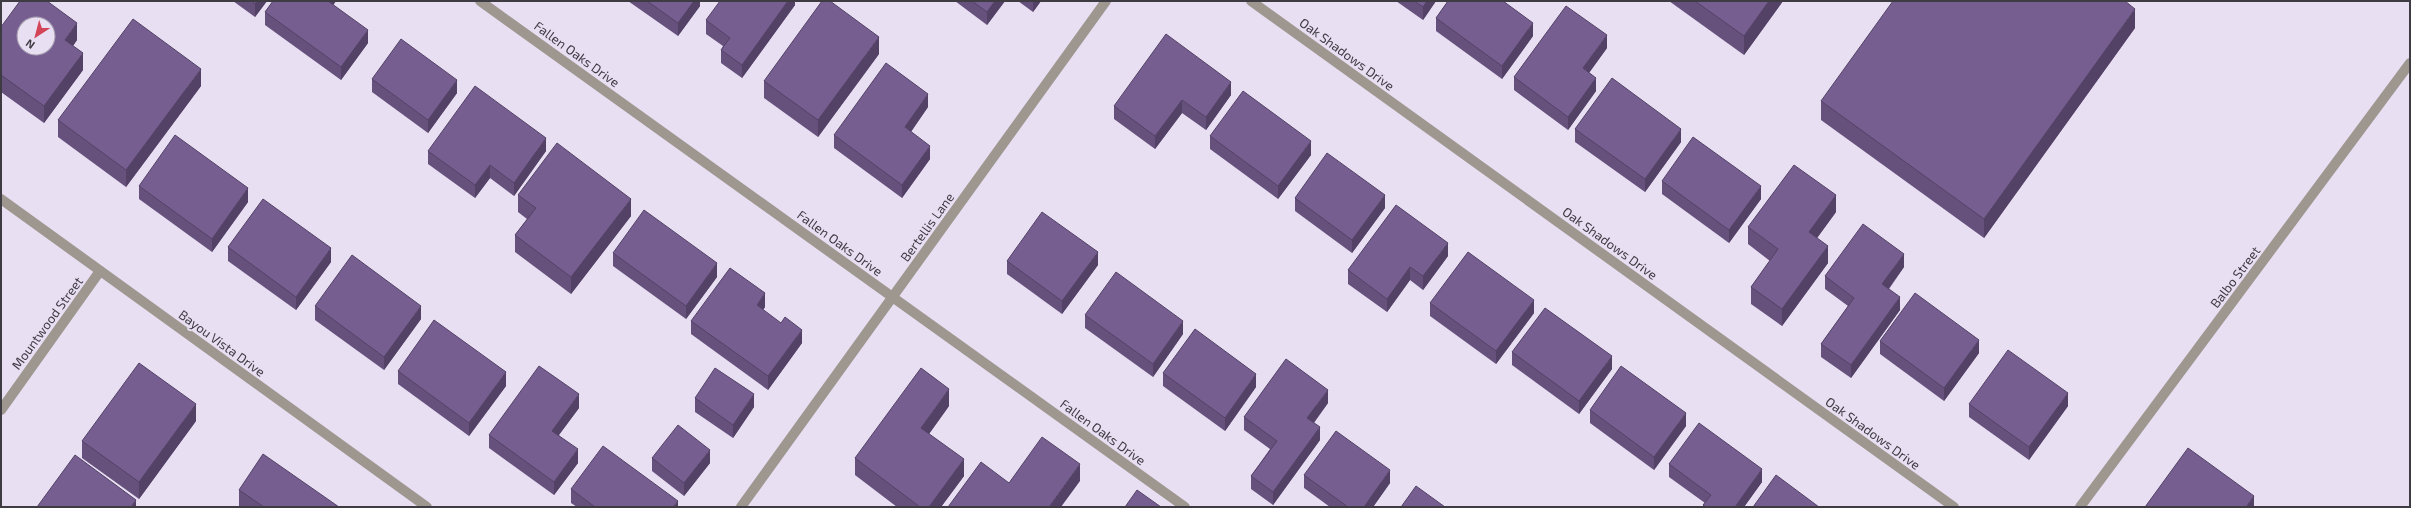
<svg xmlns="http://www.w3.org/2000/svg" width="2411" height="508" font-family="'Exo 2',sans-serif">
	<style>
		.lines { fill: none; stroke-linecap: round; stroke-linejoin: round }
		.minor { stroke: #9e9790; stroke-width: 10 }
		.wall { fill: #66517d }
		.shaded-wall { fill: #534266 }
		.building { fill: #775e91; stroke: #534266; fill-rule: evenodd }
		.labels { text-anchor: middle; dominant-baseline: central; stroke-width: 4; stroke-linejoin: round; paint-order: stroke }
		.street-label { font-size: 13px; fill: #3f3b43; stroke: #e8dff3 }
	</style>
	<rect width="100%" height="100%" fill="#e8dff3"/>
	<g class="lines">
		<g class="minor">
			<polyline points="480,1 1185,507"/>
			<polyline points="1251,1 1954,507"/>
			<polyline points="1,199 427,507"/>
			<polyline points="1,410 100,271"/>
			<polyline points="741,507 1106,1"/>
			<polyline points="2080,507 2410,63"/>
		</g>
	</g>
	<g class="wall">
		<polygon points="233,1 267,1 255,17"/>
		<polygon points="273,1 336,1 333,5 368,43 341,80 265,25 265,12"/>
		<polygon points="628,1 700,1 700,6 678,36"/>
		<polygon points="795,1 795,5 742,78 721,63 721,50 723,46 706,34 706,20"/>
		<polygon points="955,1 1005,1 987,25"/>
		<polygon points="1018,1 1041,1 1033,12"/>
		<polygon points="1396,1 1436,1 1423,20"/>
		<polygon points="1448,1 1505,1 1504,2 1533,36 1502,79 1436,31 1436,18"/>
		<polygon points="1669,1 1783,1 1744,55"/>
		<polygon points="1,27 77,40 73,46 83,70 44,123 1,92"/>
		<polygon points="2135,28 1984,238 1821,120 1821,101"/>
		<polygon points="1607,48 1589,73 1596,91 1568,130 1514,90 1514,77"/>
		<polygon points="879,54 818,137 764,98 764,81"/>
		<polygon points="372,79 457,93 428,133 372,92"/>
		<polygon points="201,86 126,187 58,137 58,120"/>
		<polygon points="1231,95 1206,130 1182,113 1155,149 1114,119 1114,106"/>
		<polygon points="928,107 911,132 930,159 902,198 834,148 834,135"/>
		<polygon points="1575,129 1681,142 1645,192 1575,142"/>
		<polygon points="1210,136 1311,155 1278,199 1210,149"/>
		<polygon points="428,151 546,151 514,196 490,178 475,198 428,164"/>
		<polygon points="1662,181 1761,199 1729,243 1662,194"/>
		<polygon points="139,186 248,202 212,252 139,199"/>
		<polygon points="518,195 631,216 571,294 515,252 515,235 527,219 518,212"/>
		<polygon points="1295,198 1385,208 1352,253 1295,211"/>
		<polygon points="1836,212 1817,238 1828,263 1782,326 1751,304 1751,287 1770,261 1748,244 1748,227"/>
		<polygon points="228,247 331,262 296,310 228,261"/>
		<polygon points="613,253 717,277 686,319 613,266"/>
		<polygon points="1448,256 1423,290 1410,280 1387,312 1348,284 1348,270"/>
		<polygon points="1007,261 1098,265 1062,314 1007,274"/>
		<polygon points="1904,267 1889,289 1900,310 1851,378 1821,357 1821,344 1848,306 1825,289 1825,276"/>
		<polygon points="1430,303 1534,313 1496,364 1430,316"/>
		<polygon points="315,306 421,319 384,370 315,320"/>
		<polygon points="765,307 763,310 802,343 768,390 691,334 691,321"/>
		<polygon points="1085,315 1183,334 1153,377 1085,328"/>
		<polygon points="1880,341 1979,353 1944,401 1880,354"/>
		<polygon points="1512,352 1612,369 1579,414 1512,365"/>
		<polygon points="398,371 506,386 469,436 398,384"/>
		<polygon points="1163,373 1256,387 1225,431 1163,386"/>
		<polygon points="695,398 754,407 733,438 695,412"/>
		<polygon points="1328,403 1314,423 1320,440 1273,505 1251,489 1251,476 1270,449 1244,430 1244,417"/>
		<polygon points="1969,404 2068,406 2029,460 1969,417"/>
		<polygon points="949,406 929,434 964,476 941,507 897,507 855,475 855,458"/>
		<polygon points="579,408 559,435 578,463 554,495 489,448 489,435"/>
		<polygon points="1590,410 1686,426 1654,470 1590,423"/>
		<polygon points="196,421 139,499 82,458 82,441"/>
		<polygon points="652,458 710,463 684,496 652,471"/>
		<polygon points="1669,464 1762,482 1744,507 1703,507 1703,505 1705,503 1669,477"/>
		<polygon points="1304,475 1390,483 1373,507 1330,507 1304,488"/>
		<polygon points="571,489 678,507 577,507 571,503"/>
		<polygon points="239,490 339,507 239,507"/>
	</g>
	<g class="shaded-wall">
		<polygon points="257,1 267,1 255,17 255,4"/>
		<polygon points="327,1 336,1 327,14"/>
		<polygon points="694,1 700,1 700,6 678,36 678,23"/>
		<polygon points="788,1 795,1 795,5 742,78 742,65"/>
		<polygon points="995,1 1005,1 987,25 987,12"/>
		<polygon points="1033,1 1041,1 1033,12"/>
		<polygon points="1427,1 1436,1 1423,20 1423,7"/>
		<polygon points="1769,1 1783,1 1744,55 1744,36"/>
		<polygon points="2135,9 2135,28 1984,238 1984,219"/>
		<polygon points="77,23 77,40 65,57 65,40"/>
		<polygon points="1533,23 1533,36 1502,79 1502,66"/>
		<polygon points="368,30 368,43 341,80 341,67"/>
		<polygon points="1607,35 1607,48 1583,81 1583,68"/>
		<polygon points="879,37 879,54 818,137 818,120"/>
		<polygon points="83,53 83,70 44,123 44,106"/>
		<polygon points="201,69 201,86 126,187 126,170"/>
		<polygon points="1596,78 1596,91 1568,130 1568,117"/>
		<polygon points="457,80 457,93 428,133 428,120"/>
		<polygon points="1231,82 1231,95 1206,130 1206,117"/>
		<polygon points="928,94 928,107 905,140 905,127"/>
		<polygon points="1182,100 1182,113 1155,149 1155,136"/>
		<polygon points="1681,129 1681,142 1645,192 1645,179"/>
		<polygon points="546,138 546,151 514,196 514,183"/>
		<polygon points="1311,141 1311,155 1278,199 1278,186"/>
		<polygon points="930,146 930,159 902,198 902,185"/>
		<polygon points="490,165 490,178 475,198 475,185"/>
		<polygon points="1761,186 1761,199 1729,243 1729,230"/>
		<polygon points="248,188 248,202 212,252 212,239"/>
		<polygon points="1385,195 1385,208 1352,253 1352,240"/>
		<polygon points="1836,195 1836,212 1809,249 1809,232"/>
		<polygon points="631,199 631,216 571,294 571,277"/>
		<polygon points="1448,243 1448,256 1423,290 1423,276"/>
		<polygon points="1828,246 1828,263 1782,326 1782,309"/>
		<polygon points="331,248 331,262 296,310 296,297"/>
		<polygon points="1098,252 1098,265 1062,314 1062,301"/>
		<polygon points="1904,254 1904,267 1882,297 1882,284"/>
		<polygon points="717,263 717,277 686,319 686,306"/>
		<polygon points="1410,267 1410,280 1387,312 1387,299"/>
		<polygon points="765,293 765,307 757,318 757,305"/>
		<polygon points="1900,297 1900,310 1851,378 1851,365"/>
		<polygon points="1534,300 1534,313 1496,364 1496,351"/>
		<polygon points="421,306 421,319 384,370 384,357"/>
		<polygon points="1183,321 1183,334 1153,377 1153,364"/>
		<polygon points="802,330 802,343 768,390 768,376"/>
		<polygon points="1979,340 1979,353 1944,401 1944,388"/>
		<polygon points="1612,356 1612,369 1579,414 1579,401"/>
		<polygon points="506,372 506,386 469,436 469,423"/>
		<polygon points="1256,374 1256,387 1225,431 1225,418"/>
		<polygon points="949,389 949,406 921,445 921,428"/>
		<polygon points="1328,390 1328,403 1307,431 1307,418"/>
		<polygon points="2068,393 2068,406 2029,460 2029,447"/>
		<polygon points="579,394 579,408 552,444 552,431"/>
		<polygon points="754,394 754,407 733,438 733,425"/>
		<polygon points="196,404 196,421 139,499 139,482"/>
		<polygon points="1686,413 1686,426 1654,470 1654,457"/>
		<polygon points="1320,427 1320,440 1273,505 1273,492"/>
		<polygon points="578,449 578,463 554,495 554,482"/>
		<polygon points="710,450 710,463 684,496 684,483"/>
		<polygon points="964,459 964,476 941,507 929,507"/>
		<polygon points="1080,464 1080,481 1061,507 1049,507"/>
		<polygon points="1762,469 1762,482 1744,507 1735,507"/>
		<polygon points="1390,470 1390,483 1373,507 1364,507"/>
		<polygon points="2254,496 2254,507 2246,507"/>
		<polygon points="136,500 136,507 131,507"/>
		<polygon points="678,501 678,507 673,507"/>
	</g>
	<g class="building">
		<path d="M20,1H47L77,23L65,40L83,53L44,106L1,75V27ZM24,24H48V48H24Z"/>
		<polygon points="252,1 257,1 255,4"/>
		<polygon points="273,1 328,1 368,30 341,67 265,12"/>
		<polygon points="647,1 694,1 678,23"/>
		<polygon points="720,1 788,1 742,65 721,50 730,38 706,20"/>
		<polygon points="822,1 830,1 879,37 818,120 764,81"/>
		<polygon points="972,1 995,1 987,12"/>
		<polygon points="1414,1 1427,1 1423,7"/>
		<polygon points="1448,1 1503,1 1533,23 1502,66 1436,18"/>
		<polygon points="1695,1 1769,1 1744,36"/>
		<polygon points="1893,1 2125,1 2135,9 1984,219 1821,101"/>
		<polygon points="1566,6 1607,35 1583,68 1596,78 1568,117 1514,77"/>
		<polygon points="133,19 201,69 126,170 58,120"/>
		<polygon points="1166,34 1231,82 1206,117 1182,100 1155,136 1114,106"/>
		<polygon points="401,39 457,80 428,120 372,79"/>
		<polygon points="886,63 928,94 905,127 930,146 902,185 834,135"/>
		<polygon points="1612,78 1681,129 1645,179 1575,129"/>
		<polygon points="475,86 546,138 514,183 490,165 475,185 428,151"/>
		<polygon points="1243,91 1311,141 1278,186 1210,136"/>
		<polygon points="175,135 248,188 212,239 139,186"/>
		<polygon points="1693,137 1761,186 1729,230 1662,181"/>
		<polygon points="557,143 631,199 571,277 515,235 536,208 518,195"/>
		<polygon points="1327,153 1385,195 1352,240 1295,198"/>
		<polygon points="1794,165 1836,195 1809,232 1828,246 1782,309 1751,287 1778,249 1748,227"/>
		<polygon points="263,199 331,248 296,297 228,247"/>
		<polygon points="1396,205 1448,243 1423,276 1410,267 1387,299 1348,270"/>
		<polygon points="644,210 717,263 686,306 613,253"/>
		<polygon points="1042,212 1098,252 1062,301 1007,261"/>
		<polygon points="1863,224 1904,254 1882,284 1900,297 1851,365 1821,344 1854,298 1825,276"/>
		<polygon points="1468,252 1534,300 1496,351 1430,303"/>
		<polygon points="352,255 421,306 384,357 315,306"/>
		<polygon points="730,268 765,293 757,305 781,323 785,317 802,330 768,376 691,321"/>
		<polygon points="1116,272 1183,321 1153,364 1085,315"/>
		<polygon points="1915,293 1979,340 1944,388 1880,341"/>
		<polygon points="1545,308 1612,356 1579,401 1512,352"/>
		<polygon points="434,320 506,372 469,423 398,371"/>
		<polygon points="1195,329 1256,374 1225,418 1163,373"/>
		<polygon points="2008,350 2068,393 2029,447 1969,404"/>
		<polygon points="1286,359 1328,390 1307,418 1320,427 1273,492 1251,476 1277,441 1244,417"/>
		<polygon points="139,363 196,404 139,482 82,441"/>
		<polygon points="539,366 579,394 552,431 578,449 554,482 489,435"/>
		<polygon points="1621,366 1686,413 1654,457 1590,410"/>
		<polygon points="715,368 754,394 733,425 695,398"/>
		<polygon points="921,368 949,389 921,428 964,459 929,507 920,507 855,458"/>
		<polygon points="1699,423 1762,469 1735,507 1706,507 1703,505 1711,495 1669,464"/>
		<polygon points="678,425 710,450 684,483 652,458"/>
		<polygon points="1336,431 1390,470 1364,507 1348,507 1304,475"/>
		<polygon points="1042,437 1080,464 1049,507 948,507 981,462 1009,483"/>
		<polygon points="603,446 678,501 673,507 595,507 571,489"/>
		<polygon points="2188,448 2254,496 2246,507 2145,507"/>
		<polygon points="263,454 339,507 264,507 239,490"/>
		<polygon points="75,455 136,500 131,507 37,507"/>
		<polygon points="1776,475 1819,507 1753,507"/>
		<polygon points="1416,486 1445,507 1401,507"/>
		<polygon points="1137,490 1161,507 1125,507"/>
	</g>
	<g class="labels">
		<g class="street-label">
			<text transform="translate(577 54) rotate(36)">Fallen Oaks Drive</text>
			<text transform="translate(1347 54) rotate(36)">Oak Shadows Drive</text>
			<text transform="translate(927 227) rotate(-54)">Bertellis Lane</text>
			<text transform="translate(840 243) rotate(36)">Fallen Oaks Drive</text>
			<text transform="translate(1610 243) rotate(36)">Oak Shadows Drive</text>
			<text transform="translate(2235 277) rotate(-53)">Balbo Street</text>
			<text transform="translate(47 323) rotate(-54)">Mountwood Street</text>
			<text transform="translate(222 343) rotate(36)">Bayou Vista Drive</text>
			<text transform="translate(1103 432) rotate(36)">Fallen Oaks Drive</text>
			<text transform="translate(1873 433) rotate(36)">Oak Shadows Drive</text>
		</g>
	</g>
	<rect width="2411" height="508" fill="none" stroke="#3f3b43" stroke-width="4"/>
	<g transform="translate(36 36) rotate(216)"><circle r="19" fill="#e8dff3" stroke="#a49dad"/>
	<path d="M0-3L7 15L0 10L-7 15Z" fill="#d44459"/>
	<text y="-6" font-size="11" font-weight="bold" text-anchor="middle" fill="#3f3b43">N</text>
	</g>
</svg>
